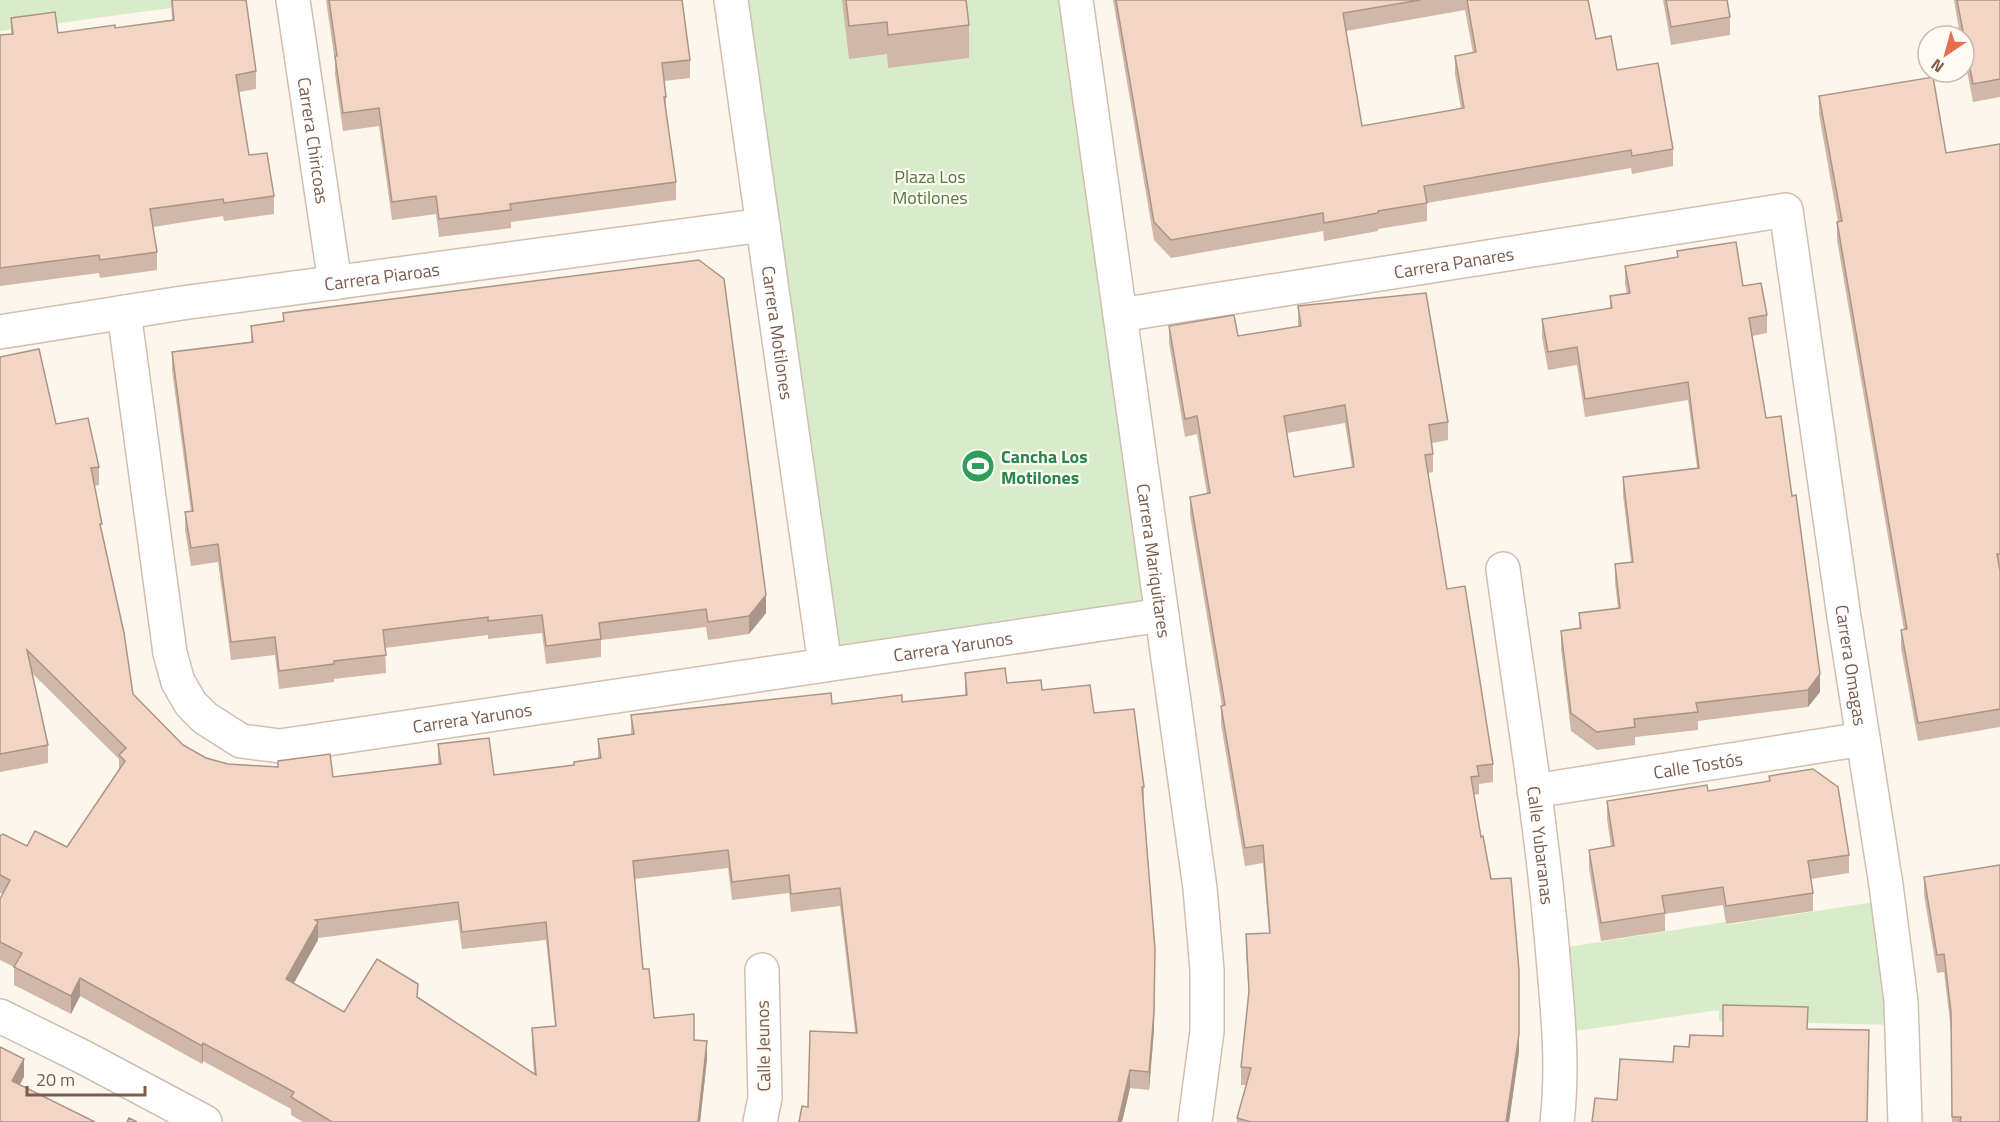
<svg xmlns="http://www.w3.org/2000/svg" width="2000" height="1122" font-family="'Titillium Web',sans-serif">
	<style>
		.green { fill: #d8ecc9 }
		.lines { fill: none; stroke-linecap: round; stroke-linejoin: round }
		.minor-casing { stroke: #d1beb0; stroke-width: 36 }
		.minor { stroke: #fff; stroke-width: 33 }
		.wall { fill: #d1b7a8; fill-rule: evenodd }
		.shaded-wall { fill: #aa9588 }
		.building { fill: #f3d5c3; stroke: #aa9588; stroke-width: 1.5; fill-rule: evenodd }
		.labels { text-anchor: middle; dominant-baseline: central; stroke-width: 4.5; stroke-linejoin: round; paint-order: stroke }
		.street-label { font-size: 18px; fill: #7a5c4d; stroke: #fffaf3 }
		.park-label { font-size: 18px; fill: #537a41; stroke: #fffaf3 }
		.leisure-label { font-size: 18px; font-weight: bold; fill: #27864d; stroke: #fffaf3; text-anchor: start }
	</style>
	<rect width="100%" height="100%" fill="#fdf6ec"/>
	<g class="green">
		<polygon points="0,0 230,0 0,31"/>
		<polygon points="731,0 1076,0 1162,615 825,665"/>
		<polygon points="1887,900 1900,1025 1719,1021 1719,1010 1562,1033 1555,949 1725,922 1726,925"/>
	</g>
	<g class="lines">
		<g class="minor-casing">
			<g id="minor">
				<path id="s1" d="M293,0L335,283"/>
				<path id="s2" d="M731,0L825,665"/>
				<path id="s3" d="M1076,0L1200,888L1207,970V1031L1195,1122"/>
				<path id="s4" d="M124,312L170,653L178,682L191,704L205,718L241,741L280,746L1162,615"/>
				<path id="s5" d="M1120,315L1786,210L1844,617L1886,885L1901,1001L1905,1122"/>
				<path id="s6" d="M0,332L182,303L763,225"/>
				<path id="s7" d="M1503,569C1520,694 1541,819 1552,945C1557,1004 1564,1063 1557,1122"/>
				<path id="s8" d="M1534,791L1863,739"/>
				<polyline points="0,1016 83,1057 205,1122"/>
				<polyline points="760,1122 765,1098 762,970"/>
			</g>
		</g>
		<use href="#minor" class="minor"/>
	</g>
	<g class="wall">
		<polygon points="171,0 246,0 256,71 256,89 239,92 249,155 274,196 274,214 224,221 223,216 153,227 157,252 157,270 100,278 99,273 0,286 0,35 11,34 11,18 58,33 115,28 172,20"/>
		<polygon points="326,0 682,0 690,60 690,78 664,81 666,97 666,112 676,182 676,200 511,222 511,228 439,237 436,214 392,220 379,126 343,131 335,74 335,62"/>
		<polygon points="842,0 966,0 969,25 969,58 888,68 887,54 849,59"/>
		<path d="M1113,0H1588L1596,39L1673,149V166L1632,174L1631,168L1427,203V221L1378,229V231L1324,241L1323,231L1171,258L1154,240ZM1465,10L1473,53L1455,56V74L1461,109L1362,126L1346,31Z"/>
		<polygon points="1663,0 1727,0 1730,17 1730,35 1671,45"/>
		<polygon points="1954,0 2000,0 2000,97 1973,102 1964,55 1964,36 1960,36"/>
		<polygon points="1819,96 1946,153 2000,144 2000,727 1918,741 1901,648 1901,630 1904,630 1837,240 1837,222 1838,222 1819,114"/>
		<polygon points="1677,251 1743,286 1767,315 1767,333 1752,336 1766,418 1820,692 1808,707 1698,721 1698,730 1635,737 1635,745 1597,750 1571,731 1561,649 1561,631 1579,629 1579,613 1618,609 1615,582 1615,564 1631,562 1623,495 1623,477 1697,468 1688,400 1585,417 1577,365 1548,370 1542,337 1542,319 1610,308 1610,296 1627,294 1625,284 1625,266 1677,258"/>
		<path d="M1298,306L1448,422V440L1432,443L1433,454V472L1428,473L1447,589L1493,764V782L1479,784V794L1474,795L1481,837L1519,1052L1509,1122H1237V1118L1246,1085H1241V1067L1249,998L1246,952V934L1269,933L1263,863L1245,866L1221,724V706H1222L1190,515V497L1207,494L1197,434L1185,437L1169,343V326L1238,336L1298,327ZM1345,423L1352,467L1294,477L1287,433Z"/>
		<polygon points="283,313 766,613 749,634 708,640 706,627 601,640 601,657 546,664 542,633 488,639 488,635 385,648 386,673 334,679 334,682 279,689 275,655 231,660 218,562 191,566 185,530 185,512 191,512 172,370 172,352 251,342 251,326 283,322"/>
		<path d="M0,357L56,424L99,467V485L94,486L102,534L133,694L183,745L206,758L228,764L333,777L438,765V744L494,775L574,765L598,759V739L631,735V715L832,704L902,702L965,696V673L1007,683L1042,690L1094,713L1144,787V805L1154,1030L1149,1090L1130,1088L1122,1122H799L855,1032L840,906L791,912L789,893L732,900L728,868L634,879L643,969L654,1018L694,1040L707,1059L700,1122H303L291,1115V1109L203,1061L202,1064L80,996L71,1014L14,985V967L0,960V899L3,894L0,893V836L27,846L67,847L119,770V759L32,673L48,745V763L0,772ZM458,920L462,949L546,940L555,1026L532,1028V1046L534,1074L418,997L344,1012L294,983L318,940V938Z"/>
		<polygon points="1769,776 1849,855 1849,873 1811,879 1813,893 1813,911 1726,924 1723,905 1665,914 1665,931 1601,941 1589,868 1589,850 1611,846 1607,819 1607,801 1708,791 1769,782"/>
		<polygon points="1924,877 2000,1122 1952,1122 1951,1030 1944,972 1937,973 1924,895"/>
	</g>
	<g class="shaded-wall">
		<polygon points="766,595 766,613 749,634 749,616"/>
		<polygon points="1820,674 1820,692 1808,707 1808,690"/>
		<polygon points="318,922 318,940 286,997 286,979"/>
		<polygon points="1155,949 1154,1030 1149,1090 1149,1072"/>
		<polygon points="80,978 80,996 71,1014 71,996"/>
		<polygon points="1519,1034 1519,1052 1509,1122 1506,1122"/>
		<polygon points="707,1041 707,1059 700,1122 698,1122"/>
		<polygon points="203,1043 203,1061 202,1064 202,1046"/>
		<polygon points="24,1059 24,1077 12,1099 12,1081"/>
		<polygon points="1130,1070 1130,1088 1122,1122 1118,1122"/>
	</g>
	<g class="building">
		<polygon points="172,0 246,0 256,71 236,75 249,155 267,153 274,196 224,203 223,199 150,209 157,252 100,260 99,255 0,268 0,35 13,34 11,18 55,12 58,33 115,25 115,28 174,20"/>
		<polygon points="329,0 682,0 690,60 662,63 666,97 664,97 676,182 510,204 511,210 439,219 436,196 392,202 379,108 343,113 335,56 337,56"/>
		<polygon points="846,0 966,0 969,25 888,35 887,22 849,26"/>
		<polygon points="1116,0 1420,0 1343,13 1362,126 1464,108 1455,56 1476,52 1467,0 1588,0 1596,39 1611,36 1617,70 1658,63 1673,149 1632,156 1631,150 1424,186 1427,203 1378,211 1378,213 1324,223 1323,213 1171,240 1154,222"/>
		<polygon points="1666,0 1727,0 1730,17 1671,27"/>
		<polygon points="1957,0 2000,0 2000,79 1973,84"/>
		<polygon points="1933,77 1946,153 2000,144 2000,554 1997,554 2000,571 2000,709 1918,723 1901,630 1907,629 1837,222 1842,221 1819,96"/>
		<polygon points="1736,242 1743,286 1761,283 1767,315 1749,318 1766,418 1781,416 1792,496 1796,495 1820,674 1808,690 1696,703 1698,712 1634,719 1635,727 1597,732 1571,713 1561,631 1581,628 1579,613 1620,608 1615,564 1633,562 1623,477 1699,468 1688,382 1585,399 1577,347 1548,352 1542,319 1612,308 1610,296 1630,293 1625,266 1678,257 1677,251"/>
		<polygon points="699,260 724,279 766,595 749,616 708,622 706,609 599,623 601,639 546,646 542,615 488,621 488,617 383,630 386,655 334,661 334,664 279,671 275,637 231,642 218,544 191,548 185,512 193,511 172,352 253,342 251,326 284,321 283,313"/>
		<path d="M1426,293L1448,422L1429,425L1433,454L1425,455L1447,589L1465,586L1493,764L1477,766L1479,776L1471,777L1481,837L1483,836L1491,879L1511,878L1519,970V1034L1506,1122H1251L1237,1118L1251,1068L1241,1067L1249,991L1246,934L1270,933L1263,845L1245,848L1221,706L1225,705L1190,497L1210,493L1197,416L1185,419L1169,326L1234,315L1238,336L1301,326L1298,306ZM1345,405L1354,467L1294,477L1284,416Z"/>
		<path d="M39,349L56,424L88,418L99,467L91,468L102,524H100L124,633L133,694L183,745L206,758L228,764L278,767V761L330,754L333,777L441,764L438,744L489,738L494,775L574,765V762L601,758L598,739L634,734L631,715L831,693L832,704L902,695V702L967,695L965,673L1005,668L1007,683L1041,680L1042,690L1090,685L1094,713L1134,709L1144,787H1142L1155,949L1154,1012L1149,1072L1130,1070L1118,1122H799L802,1106L808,1107L810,1031L857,1033L840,888L791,894L789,875L732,882L728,850L633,861L643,969H649L654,1018L694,1014V1040L707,1041L698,1122H332L291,1097L294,1092L203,1043L202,1046L80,978L71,996L14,967L22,953L0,942V899L10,880L0,875V836L3,834L27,846L35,831L67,847L125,761L119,755L126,748L27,650L48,745L0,754V357ZM458,902L462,932L546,922L556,1026L532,1028L536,1075L417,997L418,984L377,959L344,1012L286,979L318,922L315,920Z"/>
		<polygon points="1813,769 1838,787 1849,855 1808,861 1813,893 1726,906 1723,887 1662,896 1665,913 1601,923 1589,850 1614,846 1607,801 1707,785 1708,791 1770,781 1769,776"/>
		<polygon points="2000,865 2000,1122 1960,1122 1961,1117 1952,1117 1951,1012 1944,954 1937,955 1924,877"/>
		<polygon points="1723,1005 1808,1007 1807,1029 1869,1030 1867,1122 1592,1122 1595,1098 1617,1100 1620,1059 1673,1062 1674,1046 1689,1047 1690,1035 1723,1036"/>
		<polygon points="0,1047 24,1059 12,1081 95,1122 0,1122"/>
		<polygon points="129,1118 137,1122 127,1122"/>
	</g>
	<defs>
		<g id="stadium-disc" transform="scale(1.725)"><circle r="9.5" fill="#2e9e5b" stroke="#fffaf3"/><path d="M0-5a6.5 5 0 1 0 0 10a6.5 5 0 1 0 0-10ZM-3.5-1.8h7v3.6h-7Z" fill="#fff"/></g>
	</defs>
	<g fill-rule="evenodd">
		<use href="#stadium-disc" x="978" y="466"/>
	</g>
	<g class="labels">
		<g class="street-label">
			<text stroke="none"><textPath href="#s1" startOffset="142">Carrera Chiricoas</textPath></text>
			<text stroke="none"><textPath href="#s5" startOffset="338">Carrera Panares</textPath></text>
			<text stroke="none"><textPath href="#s6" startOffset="386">Carrera Piaroas</textPath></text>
			<text stroke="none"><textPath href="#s2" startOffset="336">Carrera Motilones</textPath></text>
			<text stroke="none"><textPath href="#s3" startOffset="566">Carrera Mariquitares</textPath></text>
			<text stroke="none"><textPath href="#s4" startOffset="1182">Carrera Yarunos</textPath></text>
			<text stroke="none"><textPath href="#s5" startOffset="1134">Carrera Omagas</textPath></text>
			<text stroke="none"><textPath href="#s4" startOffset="696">Carrera Yarunos</textPath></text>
			<text stroke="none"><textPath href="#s8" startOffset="166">Calle Tostós</textPath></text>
			<text stroke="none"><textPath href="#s7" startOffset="279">Calle Yubaranas</textPath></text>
			<text transform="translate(763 1046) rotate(-91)">Calle Jeunos</text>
		</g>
		<g class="park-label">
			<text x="930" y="176">Plaza Los<tspan x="930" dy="21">Motilones</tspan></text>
		</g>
		<g class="leisure-label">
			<text x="1001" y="456">Cancha Los<tspan x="1001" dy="21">Motilones</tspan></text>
		</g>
	</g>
	<g transform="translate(1946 54) rotate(216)"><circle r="28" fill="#fffaf3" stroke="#cabbb1" stroke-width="1.5"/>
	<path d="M0-4.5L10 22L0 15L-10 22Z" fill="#e76f51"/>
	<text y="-9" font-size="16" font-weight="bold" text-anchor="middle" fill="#7a5c4d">N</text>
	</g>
	<path d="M27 1086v9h118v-9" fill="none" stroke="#7a5c4d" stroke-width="3"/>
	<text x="36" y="1086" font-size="18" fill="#7a5c4d" stroke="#fffaf3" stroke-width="4.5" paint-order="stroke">20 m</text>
</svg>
